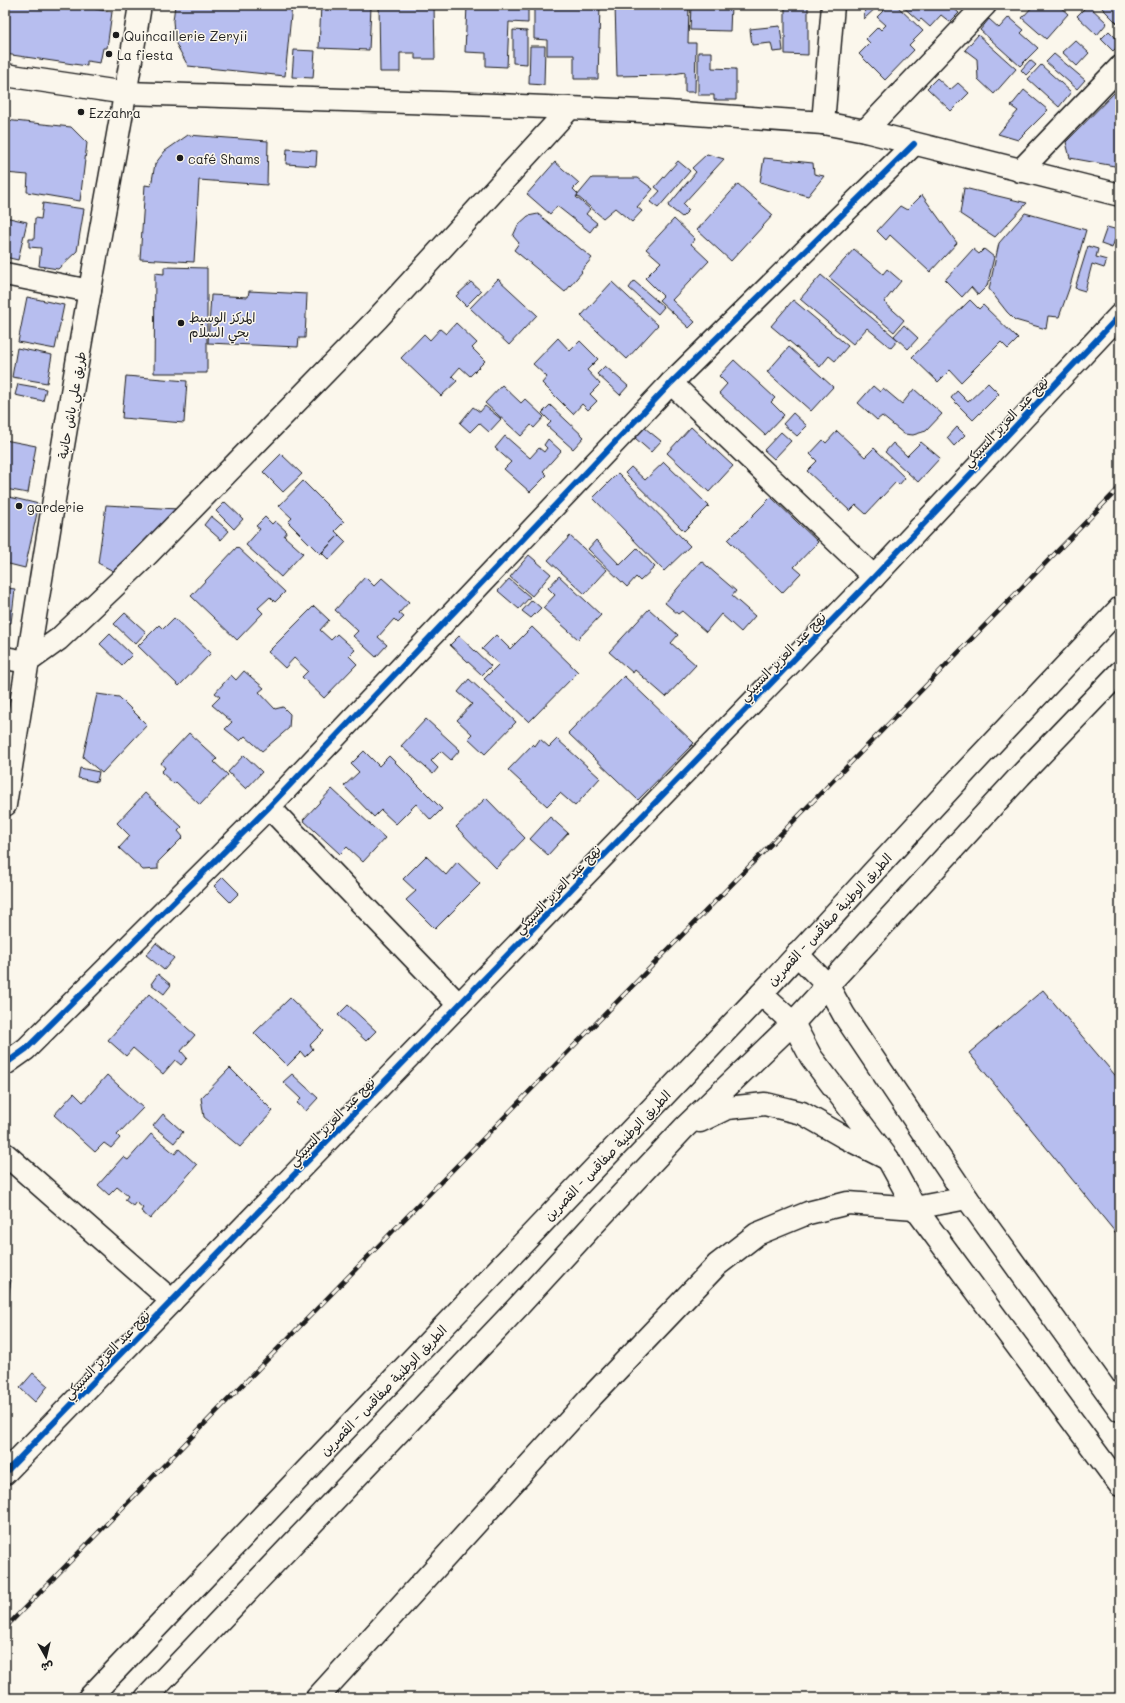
<svg xmlns="http://www.w3.org/2000/svg" width="1125" height="1703" font-family="Mali,'Playpen Sans Arabic',sans-serif">
	<style>
		.building { fill: #b7beef; stroke: #1c1c1c }
		.lines { fill: none; stroke-linecap: round; stroke-linejoin: round }
		.minor-casing { stroke: #1c1c1c; stroke-width: 25 }
		.major-casing { stroke: #1c1c1c; stroke-width: 25 }
		.minor { stroke: #fbf7ec; stroke-width: 22 }
		.major { stroke: #fbf7ec; stroke-width: 22 }
		.rail-casing { stroke: #1c1c1c; stroke-width: 4.5 }
		.rail { stroke: #fbf7ec; stroke-width: 3; stroke-dasharray: 9; stroke-linecap: butt }
		.cycleway-casing { stroke: #fbf7ec; stroke-width: 8 }
		.cycleway { stroke: #0057b8; stroke-width: 6 }
		.poi-dot { fill: #1c1c1c; stroke: #fbf7ec; stroke-width: 1.5 }
		.labels { text-anchor: middle; dominant-baseline: central; stroke-width: 3; stroke-linejoin: round; paint-order: stroke }
		.poi-label { font-size: 13px; fill: #1c1c1c; stroke: #fbf7ec; text-anchor: start }
		.street-label { font-size: 13px; fill: #1c1c1c; stroke: #fbf7ec }
	</style>
	<rect width="100%" height="100%" fill="#fbf7ec"/>
	<filter id="ink" filterUnits="userSpaceOnUse"><feTurbulence type="fractalNoise" baseFrequency=".025" numOctaves="2"/><feDisplacementMap in="SourceGraphic" scale="8" xChannelSelector="R" yChannelSelector="G"/><feConvolveMatrix kernelMatrix="1 2 1 2 8 2 1 2 1" color-interpolation-filters="sRGB"/></filter>
	<g filter="url(#ink)">
		<g class="building">
			<polygon points="5,5 96,5 95,9 112,12 107,48 103,48 100,63 87,61 87,66 5,54"/>
			<polygon points="175,5 292,5 285,76 188,66 175,42 173,21"/>
			<polygon points="321,5 362,5 371,7 369,50 319,48"/>
			<polygon points="379,5 434,5 435,59 415,59 415,53 400,53 400,72 380,72"/>
			<polygon points="467,5 528,6 528,23 509,22 507,67 486,66 486,53 465,52"/>
			<polygon points="534,5 600,5 598,79 574,79 574,55 547,55 547,40 534,39"/>
			<polygon points="615,5 689,5 688,43 696,43 695,92 685,92 685,72 668,75 617,76"/>
			<polygon points="691,5 731,5 730,31 690,30"/>
			<polygon points="772,5 808,5 808,55 785,54 785,8 772,7"/>
			<polygon points="865,5 879,5 864,19"/>
			<polygon points="889,5 896,5 923,31 909,45 914,50 885,80 859,54 870,43 866,39 878,27 881,30 886,25 877,17"/>
			<polygon points="901,5 950,5 959,13 950,22 941,15 930,27 921,19 919,21"/>
			<polygon points="1034,5 1058,5 1068,14 1046,39 1022,18"/>
			<polygon points="1088,5 1107,23 1097,35 1077,16"/>
			<polygon points="1099,5 1116,5 1120,9 1120,26"/>
			<polygon points="1009,17 1024,30 1021,33 1038,48 1020,66 980,30 989,19 999,28"/>
			<polygon points="780,26 783,51 773,52 771,43 752,45 750,29"/>
			<polygon points="513,30 527,31 527,64 513,63"/>
			<polygon points="1109,31 1120,42 1120,44 1113,51 1101,39"/>
			<polygon points="978,35 1016,69 994,94 978,79 977,59 965,50"/>
			<polygon points="1075,40 1089,53 1077,66 1062,52"/>
			<polygon points="530,46 545,46 544,85 529,84"/>
			<polygon points="294,50 315,51 313,78 292,77"/>
			<polygon points="698,52 712,52 712,68 736,69 736,100 714,100 714,95 698,95"/>
			<polygon points="1054,54 1085,80 1077,89 1046,62"/>
			<polygon points="1030,60 1036,65 1026,75 1021,70"/>
			<polygon points="1041,65 1071,92 1059,107 1028,79"/>
			<polygon points="937,78 950,90 958,83 969,93 951,111 927,88"/>
			<polygon points="1024,90 1048,110 1018,140 998,134 1018,111 1011,106"/>
			<polygon points="1116,91 1120,95 1120,167 1070,158 1066,142"/>
			<polygon points="5,120 71,127 87,143 80,201 27,192 28,175 5,173 5,174"/>
			<polygon points="188,135 268,141 267,185 199,180 194,262 140,259 145,185 151,186 155,164 165,151"/>
			<polygon points="287,149 317,151 316,166 286,164"/>
			<polygon points="707,154 724,159 683,204 689,210 682,217 668,206 696,172 692,168"/>
			<polygon points="764,158 813,163 814,174 824,176 808,196 760,182"/>
			<polygon points="678,161 690,171 658,208 650,202 660,191 655,187"/>
			<polygon points="555,162 579,183 573,189 578,194 576,197 590,209 586,214 597,223 590,232 557,206 550,214 527,194"/>
			<polygon points="592,178 638,178 653,189 637,207 642,211 632,222 615,208 603,218 577,196"/>
			<polygon points="738,184 773,215 731,261 697,230"/>
			<polygon points="964,188 1027,203 995,237 960,214"/>
			<polygon points="922,195 957,243 930,272 890,235 886,240 877,231 900,206 907,210"/>
			<polygon points="43,203 84,209 77,251 58,269 39,266 41,248 29,247 29,239 34,239 35,218 41,219"/>
			<polygon points="1025,213 1086,230 1069,289 1059,317 1048,316 1046,329 1015,320 1007,312 989,289 999,243"/>
			<polygon points="538,214 592,258 581,271 582,272 565,292 514,250 519,243 513,236 518,225 528,216"/>
			<polygon points="5,217 27,222 18,260 5,257"/>
			<polygon points="674,219 695,239 691,244 709,261 672,300 695,322 689,328 659,300 663,296 645,278 661,262 646,249"/>
			<polygon points="1107,227 1118,230 1112,248 1101,244"/>
			<polygon points="1088,246 1098,249 1096,257 1107,260 1104,268 1092,264 1085,291 1075,288"/>
			<polygon points="854,249 883,274 887,269 901,281 884,302 904,320 894,332 829,277"/>
			<polygon points="973,249 979,254 984,249 994,257 987,286 978,295 971,287 962,297 945,280"/>
			<polygon points="164,267 207,268 207,373 154,373 155,273 164,274"/>
			<polygon points="821,275 898,340 891,348 867,328 853,344 800,299"/>
			<polygon points="498,279 537,315 509,345 470,308"/>
			<polygon points="634,281 664,307 658,314 629,288"/>
			<polygon points="471,282 481,291 466,306 456,296"/>
			<polygon points="612,282 658,325 627,359 581,316"/>
			<polygon points="249,291 307,294 305,338 299,338 298,347 208,343 211,295 248,297"/>
			<polygon points="27,297 64,305 55,349 18,342"/>
			<polygon points="793,300 848,346 835,361 829,356 820,367 771,326"/>
			<polygon points="970,300 979,309 983,305 1018,339 1008,349 1001,342 961,382 950,370 938,382 912,357"/>
			<polygon points="456,323 477,343 472,348 485,361 470,376 460,367 452,376 457,381 441,396 401,358 424,334 430,340 440,329 446,334"/>
			<polygon points="904,325 918,338 908,349 894,336"/>
			<polygon points="558,338 570,351 580,341 598,359 587,370 600,384 590,394 597,401 588,410 582,404 573,414 542,383 547,377 533,364"/>
			<polygon points="789,347 833,387 811,411 767,372"/>
			<polygon points="17,348 52,355 47,383 12,377"/>
			<polygon points="734,360 775,398 771,402 784,415 765,435 719,393 727,384 719,376"/>
			<polygon points="605,366 628,386 620,395 597,374"/>
			<polygon points="126,376 187,381 184,423 122,418"/>
			<polygon points="988,383 999,394 973,420 951,398 957,391 968,402"/>
			<polygon points="18,384 46,389 43,401 15,395"/>
			<polygon points="502,385 521,403 525,399 544,417 534,428 531,425 521,436 485,403"/>
			<polygon points="873,386 880,392 883,388 902,404 914,389 942,414 926,431 913,435 904,434 882,416 877,420 858,403"/>
			<polygon points="550,405 584,437 573,449 547,426 551,422 542,413"/>
			<polygon points="485,406 501,419 489,432 479,423 470,432 460,423 473,407 480,412"/>
			<polygon points="793,413 807,426 797,436 783,424"/>
			<polygon points="691,427 733,466 709,492 667,453"/>
			<polygon points="957,427 965,435 954,446 947,438"/>
			<polygon points="645,428 661,441 651,452 635,438"/>
			<polygon points="837,431 865,457 874,448 905,478 899,485 896,482 866,514 856,505 850,511 807,471 817,461 810,454 823,440 826,443"/>
			<polygon points="781,432 791,441 774,459 764,450"/>
			<polygon points="505,436 530,458 539,448 544,452 547,448 544,445 548,439 561,451 543,471 547,475 530,492 504,469 511,462 495,448"/>
			<polygon points="5,440 36,446 28,493 5,489"/>
			<polygon points="921,442 940,458 918,482 885,452 893,443 907,456"/>
			<polygon points="281,454 302,474 283,492 263,472"/>
			<polygon points="664,462 709,506 684,531 625,473 631,467 645,480"/>
			<polygon points="618,473 690,546 664,571 593,498"/>
			<polygon points="303,481 344,522 335,531 339,535 320,554 288,522 292,518 279,506"/>
			<polygon points="5,496 39,504 25,568 5,563"/>
			<polygon points="771,497 818,542 794,567 801,573 782,593 728,540"/>
			<polygon points="225,502 243,519 234,529 216,511"/>
			<polygon points="106,505 178,509 117,573 98,563"/>
			<polygon points="211,516 229,531 221,540 204,525"/>
			<polygon points="265,517 272,524 275,521 287,532 284,536 303,553 281,577 246,545 260,529 256,526"/>
			<polygon points="339,535 346,542 329,560 322,553"/>
			<polygon points="570,536 607,570 585,594 548,560"/>
			<polygon points="596,540 620,565 637,548 655,567 640,581 636,577 627,587 588,549"/>
			<polygon points="237,547 285,592 275,602 270,597 258,608 263,613 237,640 191,596"/>
			<polygon points="529,555 551,574 532,596 510,577"/>
			<polygon points="701,561 736,591 732,596 755,616 741,632 721,614 706,632 682,611 678,614 665,603"/>
			<polygon points="559,576 601,615 578,639 543,608 555,595 548,588"/>
			<polygon points="365,577 374,586 382,578 409,602 399,613 404,617 398,623 394,619 378,637 387,645 376,657 353,636 358,631 335,610"/>
			<polygon points="509,579 530,597 519,609 498,591"/>
			<polygon points="5,588 15,589 11,623 5,623"/>
			<polygon points="532,600 541,608 531,618 522,611"/>
			<polygon points="314,606 329,620 320,630 331,640 337,634 355,650 349,656 357,664 324,698 302,677 308,671 294,658 285,668 268,652"/>
			<polygon points="649,609 678,635 671,643 696,665 666,697 635,670 633,673 609,652"/>
			<polygon points="125,613 146,632 135,644 114,624"/>
			<polygon points="174,618 211,653 179,686 138,646 159,625 163,629"/>
			<polygon points="532,627 578,672 529,722 484,679 499,664 482,649 496,635 510,649"/>
			<polygon points="110,634 132,655 122,665 100,644"/>
			<polygon points="459,636 491,666 482,675 450,645"/>
			<polygon points="244,671 264,688 259,692 275,709 283,707 290,714 289,728 262,751 245,736 240,741 225,729 232,722 212,705 220,697 215,693 231,675 236,680"/>
			<polygon points="624,676 694,743 638,800 568,733"/>
			<polygon points="469,679 516,722 485,754 468,738 472,734 457,720 472,704 458,692"/>
			<polygon points="97,694 119,697 147,725 102,773 83,757"/>
			<polygon points="426,719 460,750 451,760 441,751 431,761 438,768 433,774 401,746"/>
			<polygon points="189,733 217,759 214,762 228,775 200,805 176,782 174,784 161,772 165,768 161,763"/>
			<polygon points="540,739 549,747 557,739 600,778 575,806 560,793 547,806 508,770 533,744 535,746"/>
			<polygon points="364,751 379,766 389,756 442,809 431,820 416,804 396,824 381,810 374,817 344,786 359,772 351,764"/>
			<polygon points="244,755 262,772 246,789 228,772"/>
			<polygon points="80,768 99,772 97,782 78,778"/>
			<polygon points="332,789 385,838 363,862 347,847 340,854 303,820"/>
			<polygon points="145,793 182,827 178,831 183,837 158,862 158,869 143,870 119,848 130,836 117,823"/>
			<polygon points="486,798 525,838 496,868 456,827"/>
			<polygon points="550,817 568,833 548,855 530,839"/>
			<polygon points="426,856 446,875 457,862 480,884 435,929 406,900 416,891 403,879"/>
			<polygon points="223,877 239,893 230,902 214,886"/>
			<polygon points="156,943 174,958 164,970 146,955"/>
			<polygon points="158,974 171,985 164,994 151,984"/>
			<polygon points="1043,990 1120,1081 1120,1238 969,1053"/>
			<polygon points="149,994 195,1035 181,1051 187,1058 181,1065 175,1060 163,1074 133,1048 126,1056 108,1040"/>
			<polygon points="290,998 324,1031 310,1045 313,1049 305,1057 301,1052 287,1066 254,1033"/>
			<polygon points="348,1005 376,1031 366,1041 338,1015"/>
			<polygon points="230,1068 273,1111 240,1147 204,1117 201,1098"/>
			<polygon points="292,1074 318,1098 306,1111 297,1103 301,1099 283,1082"/>
			<polygon points="107,1075 143,1108 117,1135 120,1138 111,1148 104,1143 95,1152 54,1115 74,1093 83,1102"/>
			<polygon points="163,1114 183,1132 174,1143 153,1126"/>
			<polygon points="151,1134 175,1154 179,1149 197,1165 150,1219 141,1211 143,1208 136,1202 133,1206 125,1200 128,1196 117,1187 109,1195 98,1185 123,1157 128,1160"/>
			<polygon points="5,1279 11,1280 7,1305 5,1304"/>
			<polygon points="33,1373 48,1386 35,1402 20,1388"/>
		</g>
		<g class="lines">
			<g class="minor-casing">
				<g id="minor">
					<polyline points="5,75 126,93 471,104 667,112 823,123 865,131 1120,195"/>
					<polyline points="823,123 833,5"/>
					<polyline points="865,131 985,5"/>
					<polyline points="1020,171 1120,67"/>
					<polyline points="5,274 90,291"/>
					<polyline points="671,383 874,577"/>
					<polyline points="5,658 27,662 59,639 142,560 377,319 569,109"/>
					<path d="M5,805C32,633 59,461 90,290C107,195 125,100 140,5"/>
					<polyline points="269,807 459,1005"/>
					<polyline points="797,954 828,986 844,1015 967,1198 1120,1410"/>
					<polyline points="761,994 793,1023 811,1057 888,1159 915,1208 1120,1485"/>
					<polyline points="5,1064 26,1049 269,807 671,383 914,144"/>
					<polyline points="5,1154 172,1301"/>
					<polyline points="5,1473 874,577 1120,315"/>
					<polyline points="317,1698 592,1396 717,1265 757,1234 808,1213 848,1203 915,1208 967,1198"/>
				</g>
			</g>
			<g class="major-casing">
				<g id="major">
					<polyline points="700,1121 727,1108 765,1104 802,1113 844,1137 888,1159"/>
					<polyline points="89,1698 761,994 969,768 1120,608"/>
					<polyline points="146,1698 516,1309 593,1225 684,1128 793,1023 1020,776 1120,672"/>
				</g>
			</g>
			<use href="#minor" class="minor"/>
			<use href="#major" class="major"/>
			<g class="rail-casing">
				<polyline id="rail" points="5,1628 1120,487"/>
			</g>
			<use href="#rail" class="rail"/>
			<g class="cycleway-casing">
				<g id="cycleway">
					<polyline points="5,1064 26,1049 269,807 671,383 914,144"/>
					<polyline points="5,1473 874,577 1120,315"/>
				</g>
			</g>
			<use href="#cycleway" class="cycleway"/>
		</g>
	</g>
	<g class="poi-dot">
		<circle cx="116" cy="35" r="4"/>
		<circle cx="109" cy="54" r="4"/>
		<circle cx="81" cy="112" r="4"/>
		<circle cx="180" cy="158" r="4"/>
		<circle cx="181" cy="323" r="4"/>
		<circle cx="19" cy="506" r="4"/>
	</g>
	<g class="labels">
		<g class="poi-label">
			<text x="124" y="35">Quincaillerie Zeryii</text>
			<text x="117" y="54">La fiesta</text>
			<text x="89" y="112">Ezzahra</text>
			<text x="188" y="158">café Shams</text>
			<text x="189" y="316">المركز الوسيط<tspan x="189" dy="15">بحي السلام</tspan></text>
			<text x="27" y="506">garderie</text>
		</g>
		<g class="street-label">
			<text transform="translate(71 405) rotate(-80)">طريق علي باش حانبة</text>
			<text transform="translate(1005 421) rotate(-47)">نهج عبد العزيز السبيكي</text>
			<text transform="translate(782 656) rotate(-46)">نهج عبد العزيز السبيكي</text>
			<text transform="translate(557 889) rotate(-46)">نهج عبد العزيز السبيكي</text>
			<text transform="translate(829 919) rotate(-47)">الطريق الوطنية صفاقس - القصرين</text>
			<text transform="translate(331 1121) rotate(-46)">نهج عبد العزيز السبيكي</text>
			<text transform="translate(607 1155) rotate(-46)">الطريق الوطنية صفاقس - القصرين</text>
			<text transform="translate(106 1354) rotate(-46)">نهج عبد العزيز السبيكي</text>
			<text transform="translate(383 1390) rotate(-46)">الطريق الوطنية صفاقس - القصرين</text>
		</g>
	</g>
	<rect width="1125" height="1703" fill="none" stroke="#fbf7ec" stroke-width="20"/>
	<rect x="10" y="10" width="1105" height="1683" fill="none" stroke="#1c1c1c" stroke-width="1.5" filter="url(#ink)"/>
	<g transform="translate(46 1657) rotate(172)" stroke="#fbf7ec" stroke-width="3" paint-order="stroke">
	<path d="M0-3L7 15L0 10L-7 15Z" fill="#1c1c1c"/>
	<text y="-6" font-size="11" font-weight="bold" text-anchor="middle" fill="#1c1c1c">ش</text>
	</g>
</svg>
